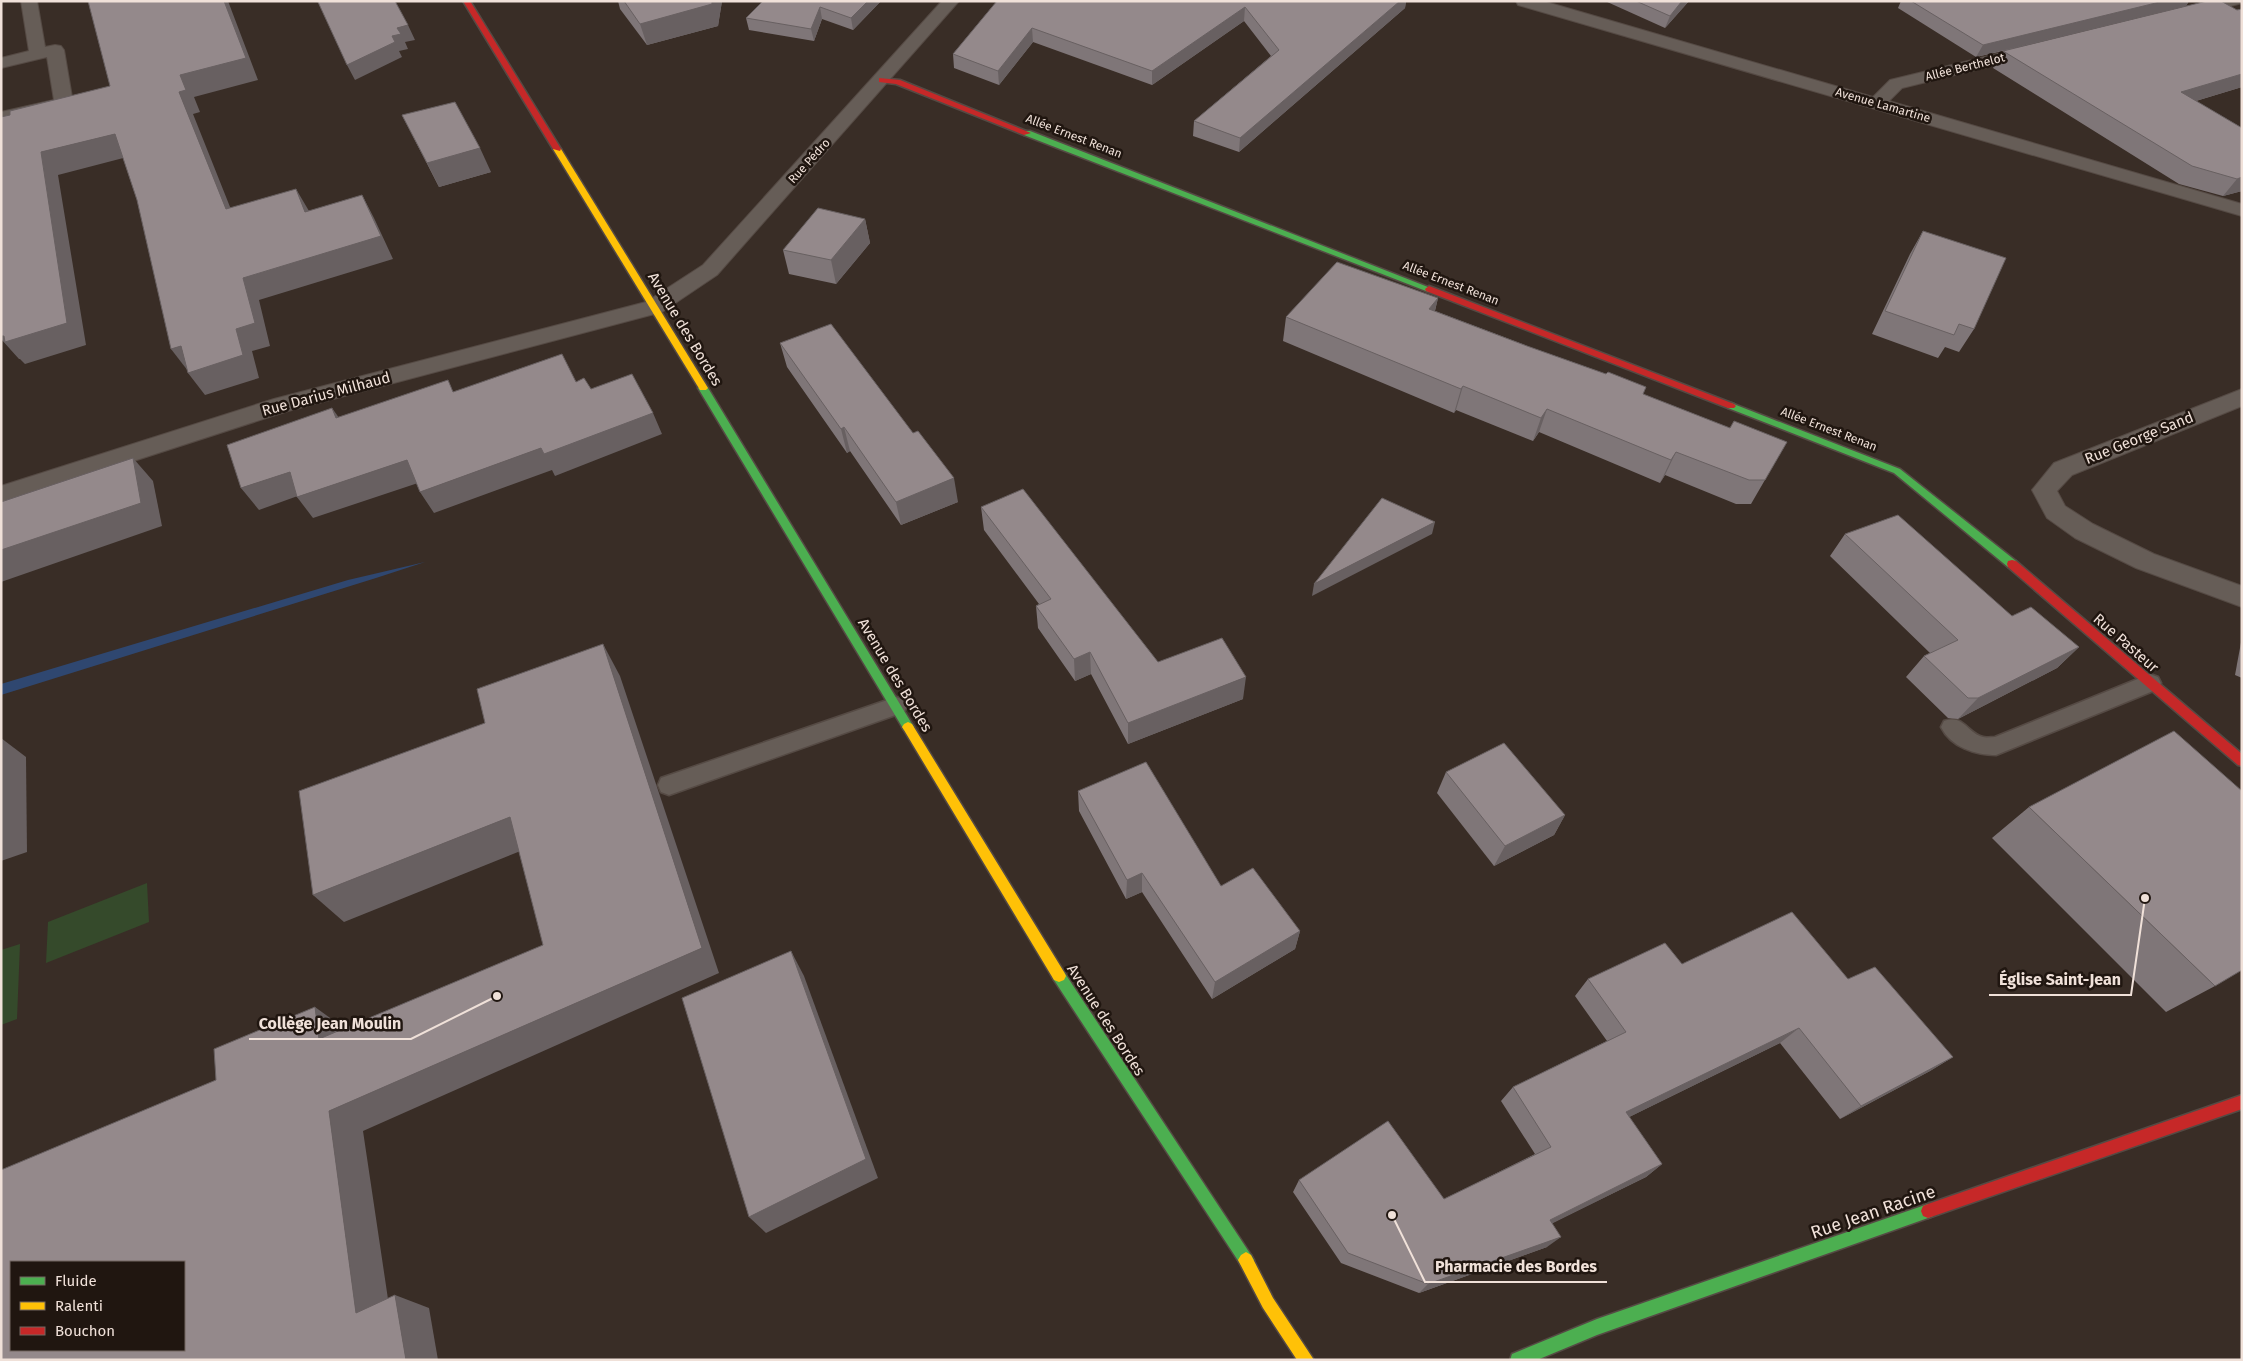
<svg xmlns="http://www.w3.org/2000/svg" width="2243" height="1361" font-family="'Fira Sans',sans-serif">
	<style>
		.green { fill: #354a2b }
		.water { fill: #2f4770 }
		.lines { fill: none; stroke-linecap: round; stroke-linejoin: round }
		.lane-casing { stroke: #554a44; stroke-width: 3 }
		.street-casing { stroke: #554a44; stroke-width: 2 }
		.fast-casing { stroke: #554a44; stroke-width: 3 }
		.slow-casing { stroke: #554a44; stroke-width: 3 }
		.jam-casing { stroke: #554a44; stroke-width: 3 }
		.lane { fill: #665d57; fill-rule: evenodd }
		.street { fill: #665d57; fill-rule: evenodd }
		.fast { fill: #4caf50; fill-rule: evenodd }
		.slow { fill: #ffc107; fill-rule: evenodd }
		.jam { fill: #c62828; fill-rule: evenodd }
		.wall { fill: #7f7678 }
		.shaded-wall { fill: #686061 }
		.building { fill: #94898b; stroke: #686061; fill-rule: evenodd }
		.labels { text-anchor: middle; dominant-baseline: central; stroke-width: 5; stroke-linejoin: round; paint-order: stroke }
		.far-street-label { font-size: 12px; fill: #f0e1d9; stroke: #201610 }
		.street-label { font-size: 15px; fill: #f0e1d9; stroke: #201610 }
		.near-street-label { font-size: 18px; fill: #f0e1d9; stroke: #201610 }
		.leader { fill: none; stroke: #f0e1d9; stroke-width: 2 }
		.callout-dot { fill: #f0e1d9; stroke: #201610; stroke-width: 2 }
		.callout-label { font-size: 16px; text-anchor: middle; font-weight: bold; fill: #f0e1d9; stroke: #201610; stroke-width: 5; stroke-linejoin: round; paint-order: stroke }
	</style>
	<rect width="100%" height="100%" fill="#392d26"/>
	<g class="green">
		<polygon points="147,883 149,922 46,963 48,922"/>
		<polygon points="20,944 17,1019 1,1025 1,950"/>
	</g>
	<polygon class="water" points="425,562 376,578 1,695 1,684 348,580"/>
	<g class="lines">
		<g class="lane-casing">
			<g id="lane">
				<path d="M2150,674L2158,677L2161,683L2158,689L1996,755C1975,755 1951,747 1941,727L1944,721C1964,714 1967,733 1983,737C1986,738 1991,737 1995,737Z"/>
				<polygon points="896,697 904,700 907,706 904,712 669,795 661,792 658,785 661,778"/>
			</g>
		</g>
		<g class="street-casing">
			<g id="street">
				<polygon points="21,1 37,1 45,47 55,45 61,46 64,50 73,103 70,107 1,123 1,112 54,100 47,57 1,68 1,58 29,51"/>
				<polygon points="942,1 959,1 717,275 662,312 288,411 1,504 1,486 274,399 646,302 703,265"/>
				<polygon points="1516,1 1543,1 1873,97 1890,80 2034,45 2040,46 2043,50 2040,54 1902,88 1889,101 2242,204 2242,216 1518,5"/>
				<polygon points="2214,1 2242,1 2242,3 2190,17 2184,16 2182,12 2184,8"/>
				<polygon points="2242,389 2242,406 2072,475 2057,491 2065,506 2093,524 2154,554 2242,586 2242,607 2136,568 2075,538 2047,518 2032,490 2054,463"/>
			</g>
		</g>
		<g class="fast-casing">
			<g id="fast">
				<polygon points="1024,131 1030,131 1433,289 1429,292 1426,291 1024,135"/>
				<polygon points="703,385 708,388 912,724 914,727 912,730 908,732 904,730 698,388"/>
				<polygon points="1731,403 1900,469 2016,561 2017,564 2016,567 2008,567 1894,473 1728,408 1726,406"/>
				<polygon points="1059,970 1064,972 1251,1255 1254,1260 1251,1265 1246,1268 1241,1265 1054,980 1052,976 1054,972"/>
				<polygon points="1928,1204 1933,1206 1935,1211 1933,1216 1928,1218 1597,1335 1537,1360 1510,1360 1512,1354 1597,1319"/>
			</g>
		</g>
		<g class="slow-casing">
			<g id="slow">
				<polygon points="554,147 561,149 708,388 706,390 700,390 553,149"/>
				<polygon points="908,722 912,724 1064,972 1066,976 1064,980 1059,982 1054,980 904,730 902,727 904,724"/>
				<polygon points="1246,1252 1251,1255 1273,1298 1314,1360 1297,1360 1263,1308 1238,1260 1241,1255"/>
			</g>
		</g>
		<g class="jam-casing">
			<g id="jam">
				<polygon points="463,1 470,1 561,149 560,151 553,149"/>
				<polygon points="879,78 900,80 1031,133 1024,135 896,84 879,82"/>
				<polygon points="1429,286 1734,404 1736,406 1734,408 1728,408 1426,291 1425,289"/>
				<polygon points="2012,560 2016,561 2242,754 2242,766 2238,765 2008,567 2007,564 2008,561"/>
				<polygon points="2242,1095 2242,1109 1928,1218 1923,1216 1921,1211 1923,1206 1928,1204"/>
			</g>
		</g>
		<use href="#lane" class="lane"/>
		<use href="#street" class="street"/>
		<use href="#fast" class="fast"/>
		<use href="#slow" class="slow"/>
		<use href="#jam" class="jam"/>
	</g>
	<g class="wall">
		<polygon points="618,1 722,1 718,26 647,45 620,9"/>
		<polygon points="763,1 881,1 853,30 822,19 814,41 749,30 746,18"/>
		<polygon points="997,1 1406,1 1405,8 1239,152 1193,136 1194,121 1271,56 1244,21 1152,85 1033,42 999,85 954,68 953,54"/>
		<polygon points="1605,1 1689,1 1665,28"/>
		<polygon points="1901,1 2189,1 2186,6 2010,49 2242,9 2242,87 2196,101 2242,128 2242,191 2223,196 2179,184 1993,68 2003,51 1976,57 1898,8"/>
		<polygon points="402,115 491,172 439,187"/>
		<polygon points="865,219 870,243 836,284 789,274 783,250"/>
		<polygon points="1923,231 1974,329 1959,352 1945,347 1938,358 1872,334 1910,254"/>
		<polygon points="1438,298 1435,311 1527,346 1606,374 1646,387 1643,394 1730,428 1787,442 1751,504 1736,504 1665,475 1660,483 1539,432 1533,441 1456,410 1454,413 1283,341 1286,317"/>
		<polygon points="780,343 958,502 901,525 850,451 847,453 787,367"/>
		<polygon points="981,507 1158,662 1243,699 1128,744 1091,674 1075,681 1038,628 1036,606 1039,604 984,530"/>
		<polygon points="1845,534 2012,616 2079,647 2057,668 1958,719 1948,718 1906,677 1924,656 1930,653 1830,556"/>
		<polygon points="2242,637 2242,678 2235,675"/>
		<polygon points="1446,772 1565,815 1554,835 1494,866 1437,793"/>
		<polygon points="1078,791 1221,886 1300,931 1295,949 1212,999 1142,892 1126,899 1079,811"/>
		<polygon points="2029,807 2215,986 2166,1012 1992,838"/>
		<polygon points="1682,964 1848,979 1953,1057 1930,1071 1840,1119 1780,1043 1629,1117 1662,1164 1646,1177 1552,1223 1547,1247 1419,1293 1341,1263 1293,1192 1299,1180 1444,1199 1535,1154 1501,1101 1513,1087 1607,1041 1575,996 1588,979"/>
	</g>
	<g class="shaded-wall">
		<polygon points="224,1 228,1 258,80 194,97 200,112 193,114 240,232 226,209 179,92 180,75"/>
		<polygon points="712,1 722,1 718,26 647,45 640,24"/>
		<polygon points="868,1 881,1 853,30 851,18"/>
		<polygon points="1400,1 1406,1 1405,8 1239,152 1240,138"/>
		<polygon points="1682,1 1689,1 1665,28 1670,16"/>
		<polygon points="2164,1 2189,1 2186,6 1976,57 1983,45"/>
		<polygon points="820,7 822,19 814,41 811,29"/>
		<polygon points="1245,7 1244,21 1152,85 1152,71"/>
		<polygon points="408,25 415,40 405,42 408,49 399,51 402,57 355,80 347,65 392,36 397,28"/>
		<polygon points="1032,28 1033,42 999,85 998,71"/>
		<polygon points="2242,74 2242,87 2169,109 2181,92"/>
		<polygon points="115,134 131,156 58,175 86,345 25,364 20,359 19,359 1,339 1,336 4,336 41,152"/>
		<polygon points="480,148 491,172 439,187 427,163"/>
		<polygon points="2242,177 2242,191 2223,196 2237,179"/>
		<polygon points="296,189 309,211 305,212"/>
		<polygon points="362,195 374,218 393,259 259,300 270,346 252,351 259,378 205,395 188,373 236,329 243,278"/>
		<polygon points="865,219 870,243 836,284 831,260"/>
		<polygon points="1438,298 1432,322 1429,309"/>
		<polygon points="181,346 188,371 171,349"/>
		<polygon points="1463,386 1456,410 1454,413 1461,389"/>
		<polygon points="332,408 347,429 336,418"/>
		<polygon points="1547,409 1539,432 1533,441 1541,418"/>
		<polygon points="653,413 662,434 555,476 552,470 434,513 420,492 541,448"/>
		<polygon points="844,427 850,451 847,453 841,429"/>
		<polygon points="1676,452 1665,475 1660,483 1671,460"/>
		<polygon points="133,458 153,481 162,526 1,582 1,550"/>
		<polygon points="407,460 421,482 313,518 297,497"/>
		<polygon points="290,472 306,493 259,510 241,488"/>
		<polygon points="954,478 958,502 901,525 896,502"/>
		<polygon points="1435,522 1432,534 1312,596 1314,584"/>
		<polygon points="603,644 620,676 719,973 363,1131 392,1326 356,1313 329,1111 702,948"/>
		<polygon points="2079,647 2057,668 1958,719 1978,698"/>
		<polygon points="1090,652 1091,674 1075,681 1074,659"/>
		<polygon points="1246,677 1243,699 1128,744 1128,723"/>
		<polygon points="1,738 26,757 27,852 1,861"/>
		<polygon points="1565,815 1554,835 1494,866 1505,846"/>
		<polygon points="510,817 533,846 344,922 313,895"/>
		<polygon points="1142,873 1142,892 1126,899 1127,880"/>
		<polygon points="1300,931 1295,949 1212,999 1215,982"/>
		<polygon points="791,951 804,976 878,1178 766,1233 749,1217"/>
		<polygon points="315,1007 348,1031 319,1039"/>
		<polygon points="1799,1028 1780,1043 1611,1126 1626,1112"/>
		<polygon points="1953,1057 1930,1071 1840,1119 1861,1106"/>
		<polygon points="1662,1164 1646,1177 1537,1231 1550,1220"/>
		<polygon points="1561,1237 1547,1247 1419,1293 1428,1284"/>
		<polygon points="395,1295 429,1308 438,1360 406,1360"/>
	</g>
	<g class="building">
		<polygon points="88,1 224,1 246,58 180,75 186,90 179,92 226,209 296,189 305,212 362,195 381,236 243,278 255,323 236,329 243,355 188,373 181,346 171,349 137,200 115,134 41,152 67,323 5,342 4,336 1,336 1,117 10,115 10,111 110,86"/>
		<polygon points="320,1 395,1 408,25 397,28 401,34 392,36 395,42 347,65 318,2"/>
		<polygon points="624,1 712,1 712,4 640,24"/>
		<polygon points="763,1 868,1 851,18 820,7 811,29 746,18"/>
		<polygon points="997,1 1400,1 1240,138 1194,121 1279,50 1245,7 1152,71 1032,28 998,71 953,54"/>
		<polygon points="1636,1 1682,1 1670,16"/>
		<polygon points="1911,1 2164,1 1983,45"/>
		<polygon points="2207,1 2221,1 2237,10 2242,9 2242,74 2181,92 2242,128 2242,177 2237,179 2192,166 2003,51"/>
		<polygon points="455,102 480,148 427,163 402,115"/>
		<polygon points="818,208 865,219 831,260 783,250"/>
		<polygon points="1923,231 2006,258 1974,329 1959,324 1954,335 1885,311"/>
		<polygon points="1337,262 1438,298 1429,309 1527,346 1606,374 1608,372 1646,387 1643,394 1730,428 1734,421 1787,442 1765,480 1749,480 1676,452 1671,460 1547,409 1541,418 1463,386 1461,389 1286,317"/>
		<polygon points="831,324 913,433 918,431 954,478 896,502 844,427 841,429 780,343"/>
		<polygon points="562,354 576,382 584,378 591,389 632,374 653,413 544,454 541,448 420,492 407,460 297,497 290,472 241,488 227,445 332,408 336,418 448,380 453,392"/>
		<polygon points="133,458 141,503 1,550 1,502"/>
		<polygon points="1023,489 1158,662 1222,638 1246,677 1128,723 1090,652 1074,659 1036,606 1051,599 981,507"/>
		<polygon points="1382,498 1435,522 1314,584"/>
		<polygon points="1898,515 2012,616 2031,607 2079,647 1978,698 1968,698 1924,656 1958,640 1845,534"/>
		<path d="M603,644L702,948L329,1111L356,1313L395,1295L406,1360H1V1170L216,1080L214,1049L315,1007L319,1039L543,945L510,817L313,895L299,791L485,723L477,689ZM11,1262H184V1350H11Z"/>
		<polygon points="2174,731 2242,791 2242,970 2215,986 2029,807"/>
		<polygon points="1504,743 1565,815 1505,846 1446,772"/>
		<polygon points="1146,762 1221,886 1253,868 1300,931 1215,982 1142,873 1127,880 1078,791"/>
		<polygon points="1792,912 1848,979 1875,967 1953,1057 1861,1106 1799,1028 1626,1112 1662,1164 1550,1220 1561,1237 1428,1284 1348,1253 1299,1180 1388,1121 1444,1199 1551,1147 1513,1087 1626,1032 1588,979 1665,943 1682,964"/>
		<polygon points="791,951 866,1159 749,1217 682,998"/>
	</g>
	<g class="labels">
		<g class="far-street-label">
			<text transform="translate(1965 67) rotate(-14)">Allée Berthelot</text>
			<text transform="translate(1883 105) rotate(16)">Avenue Lamartine</text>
			<text transform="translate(1074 136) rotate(21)">Allée Ernest Renan</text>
			<text transform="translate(809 161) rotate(-48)">Rue Pédro</text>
			<text transform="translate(1451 283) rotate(21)">Allée Ernest Renan</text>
			<text transform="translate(1829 429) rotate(21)">Allée Ernest Renan</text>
		</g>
		<g class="street-label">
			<text transform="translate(685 329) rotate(59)">Avenue des Bordes</text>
			<text transform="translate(326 394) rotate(-15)">Rue Darius Milhaud</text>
			<text transform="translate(2139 438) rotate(-22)">Rue George Sand</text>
			<text transform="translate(2126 643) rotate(41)">Rue Pasteur</text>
			<text transform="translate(895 675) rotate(59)">Avenue des Bordes</text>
			<text transform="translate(1106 1020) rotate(57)">Avenue des Bordes</text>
		</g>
		<g class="near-street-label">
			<text transform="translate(1873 1212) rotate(-19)">Rue Jean Racine</text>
		</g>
	</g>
	<path class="leader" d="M2145 898L2131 995H1989M497 996L411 1039H249M1392 1215L1425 1282H1607"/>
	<g class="callout-dot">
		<circle cx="2145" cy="898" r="5"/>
		<circle cx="497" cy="996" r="5"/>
		<circle cx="1392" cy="1215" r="5"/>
	</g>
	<g class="callout-label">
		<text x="2060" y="985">Église Saint-Jean</text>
		<text x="330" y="1029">Collège Jean Moulin</text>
		<text x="1516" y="1272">Pharmacie des Bordes</text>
	</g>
	<rect width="2243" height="1361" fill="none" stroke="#f0e1d9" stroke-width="5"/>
	<rect x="10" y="1261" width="175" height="90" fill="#201610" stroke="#736760"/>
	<rect x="20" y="1277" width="25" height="8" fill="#4caf50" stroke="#736760"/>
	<text x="55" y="1286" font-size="15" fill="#f0e1d9">Fluide</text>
	<rect x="20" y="1302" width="25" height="8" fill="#ffc107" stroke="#736760"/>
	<text x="55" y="1311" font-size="15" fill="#f0e1d9">Ralenti</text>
	<rect x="20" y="1327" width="25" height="8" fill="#c62828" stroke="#736760"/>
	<text x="55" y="1336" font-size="15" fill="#f0e1d9">Bouchon</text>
</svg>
